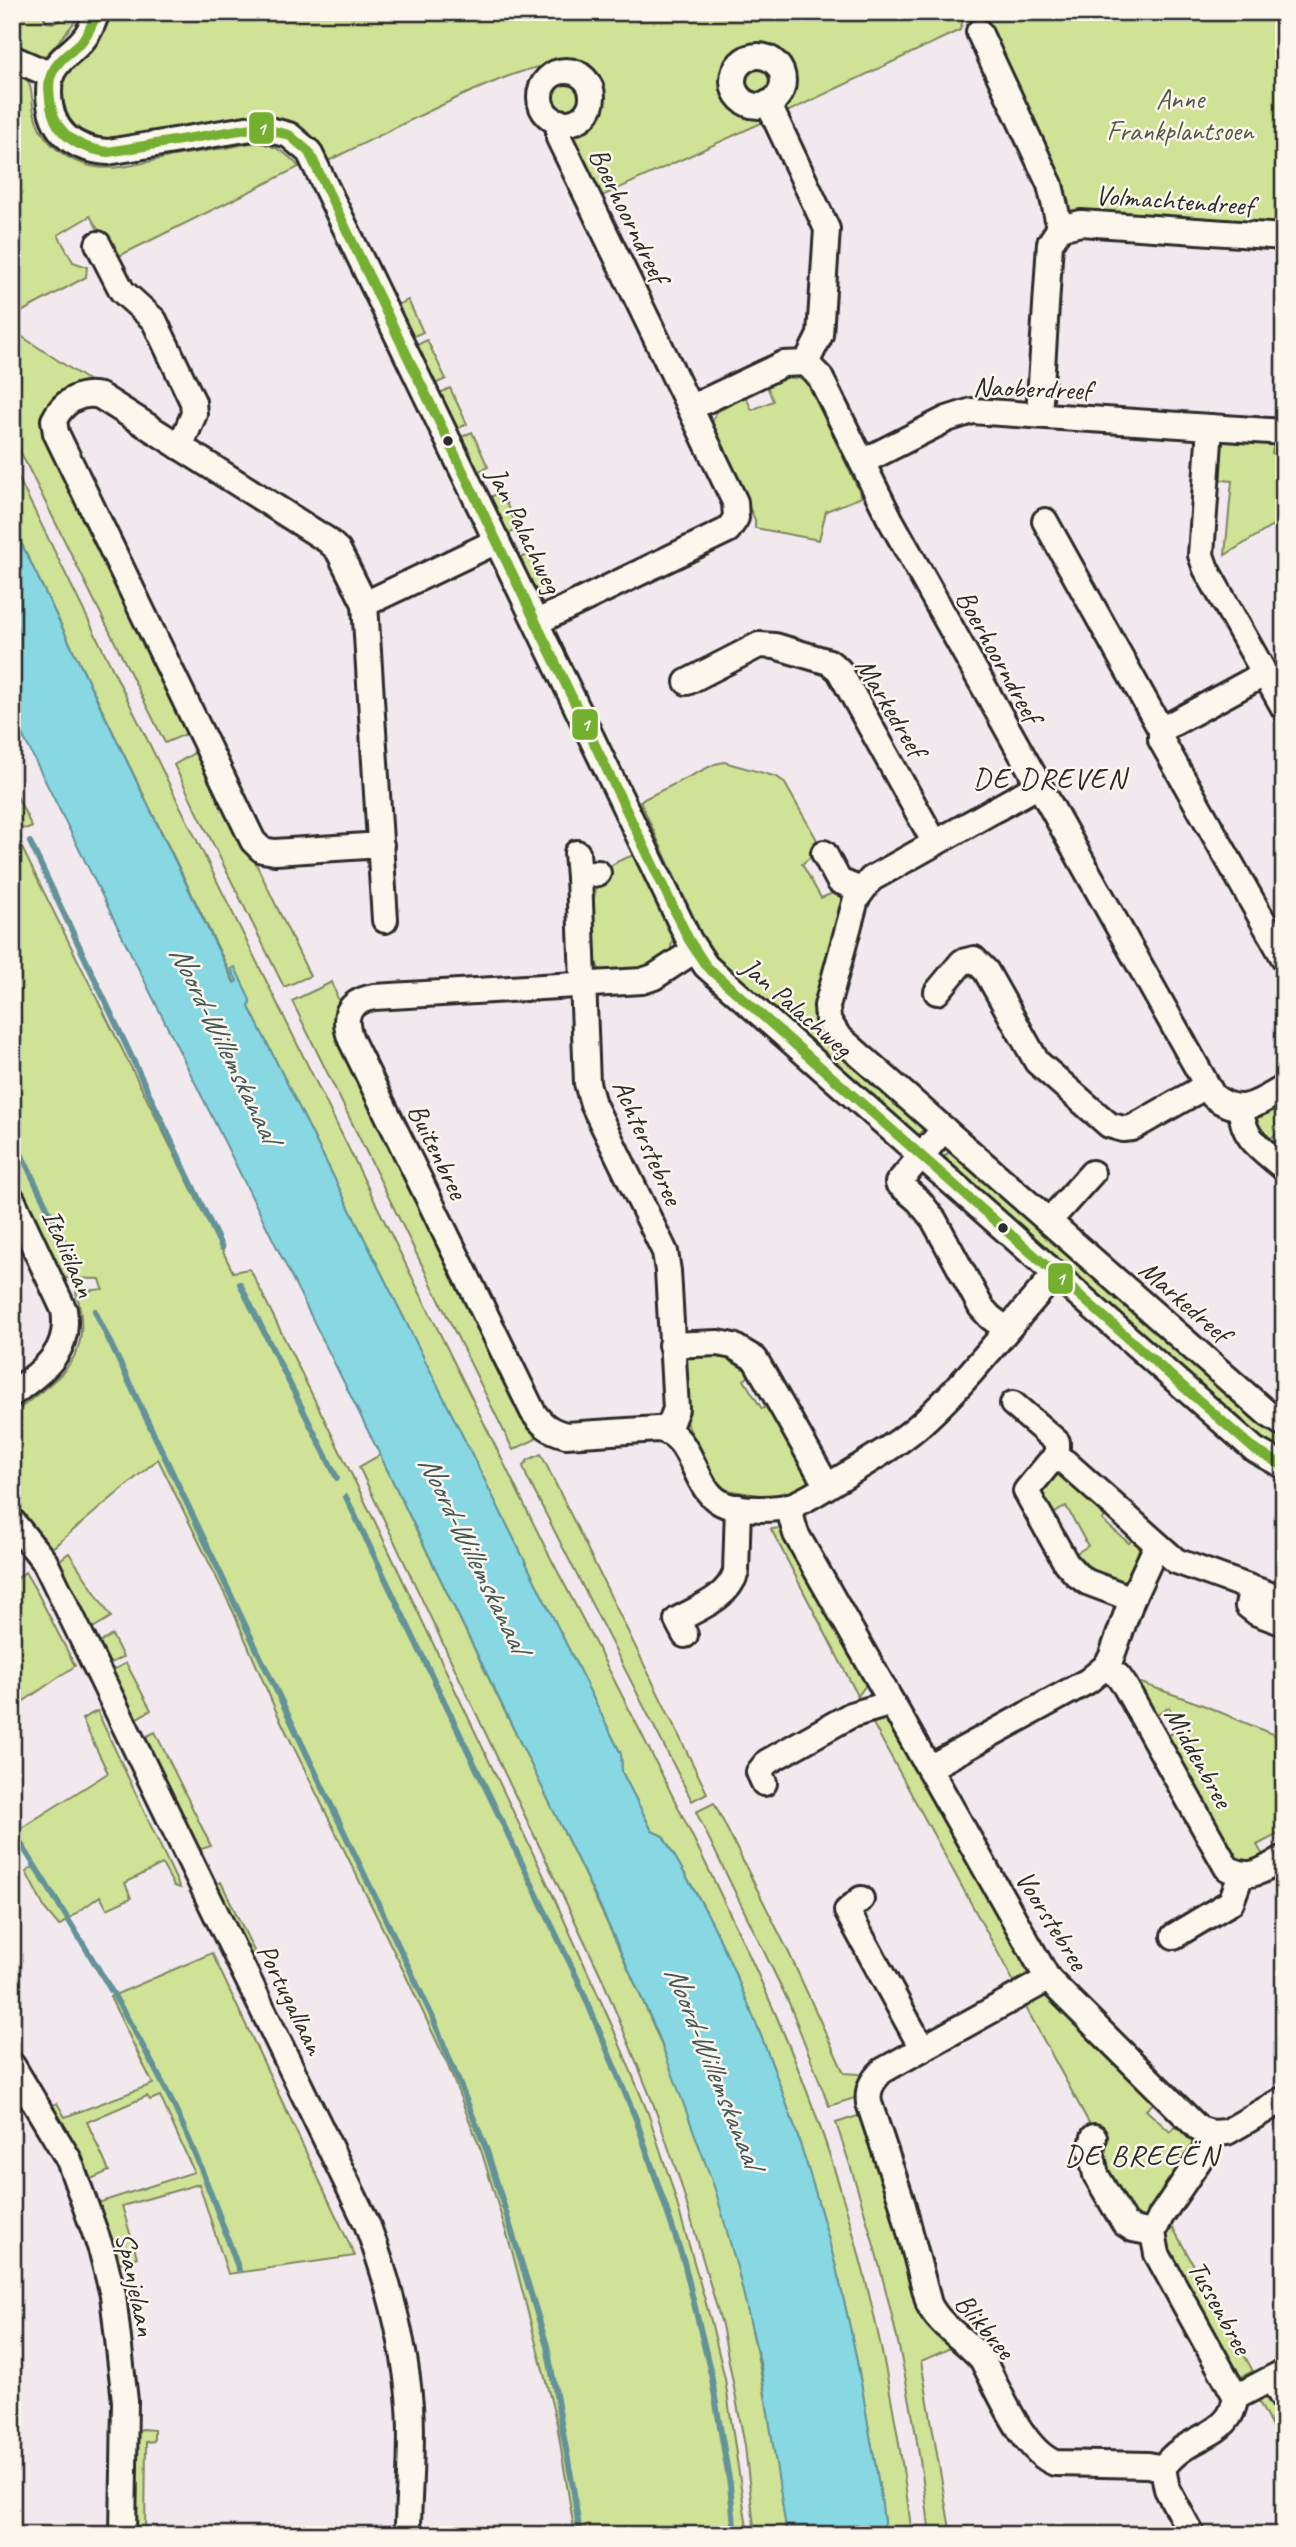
<svg xmlns="http://www.w3.org/2000/svg" width="1296" height="2547" font-family="Caveat,sans-serif">
	<style>
		.green { fill: #d0e296; stroke: #7e8660; stroke-width: 2 }
		.water { fill: #88d8e3; stroke: #639399; stroke-width: 2 }
		.lines { fill: none; stroke-linecap: round; stroke-linejoin: round }
		.stream { stroke: #639399; stroke-width: 6 }
		.minor-casing { stroke: #2b2b2b; stroke-width: 30 }
		.minor { stroke: #fbf7ec; stroke-width: 24 }
		.bus-1-casing { stroke: #fbf7ec; stroke-width: 16 }
		.bus-1 { stroke: #74b030; stroke-width: 10 }
		.bus-dot { fill: #2b2b2b; stroke: #fbf7ec; stroke-width: 2.5 }
		.labels { text-anchor: middle; dominant-baseline: central; stroke-width: 5; stroke-linejoin: round; paint-order: stroke }
		.park-label { font-size: 28px; fill: #545946; stroke: #fbf7ec }
		.street-label { font-size: 28px; fill: #2b2b2b; stroke: #fbf7ec }
		.neighbourhood-label { font-size: 30px; letter-spacing: 2px; fill: #2b2b2b; stroke: #fbf7ec }
		.water-label { font-size: 30px; font-style: italic; fill: #425659; stroke: #fbf7ec }
		.line-badge { stroke: #fbf7ec; stroke-width: 2.5 }
		.badge-label { font-size: 19px; text-anchor: middle; font-weight: bold; fill: #fff }
	</style>
	<rect width="100%" height="100%" fill="#f2e9ef"/>
	<filter id="ink" filterUnits="userSpaceOnUse"><feTurbulence type="fractalNoise" baseFrequency=".0143" numOctaves="2"/><feDisplacementMap in="SourceGraphic" scale="14" xChannelSelector="R" yChannelSelector="G"/><feConvolveMatrix kernelMatrix="1 2 1 2 8 2 1 2 1" color-interpolation-filters="sRGB"/></filter>
	<g filter="url(#ink)">
		<g class="green">
			<path d="M12,12H42L46,22L54,23L60,20L61,12H80C73,29 58,38 50,54C34,58 25,55 12,45Z"/>
			<path d="M112,12H1284V224L1065,210L968,15L963,20L960,30L787,112L782,100C789,92 793,81 789,70C776,22 706,58 734,96C744,110 758,106 770,119L600,197L569,134C578,129 588,123 594,114C612,88 588,59 559,63C527,67 498,80 468,93C421,114 375,138 328,161L311,136L288,122L271,116L238,117L182,128L111,138H98L76,128L68,120L63,110L61,87L70,66L96,41Z"/>
			<circle cx="761" cy="80" r="18"/>
			<path d="M16,71C35,80 30,95 34,112C39,137 60,157 84,164C113,174 144,162 174,156C191,153 209,150 227,148C237,146 249,142 259,143C275,145 289,155 299,167L119,256L110,249L90,216L58,235L73,262L87,267L86,277L12,317V252L20,209L17,187L12,171V73Z"/>
			<circle cx="567" cy="96" r="17"/>
			<polygon points="408,300 423,332 410,338 395,306"/>
			<polygon points="12,330 89,381 74,387 53,400 193,731 165,743 12,435"/>
			<polygon points="427,340 446,379 433,385 415,346"/>
			<polygon points="793,376 800,377 809,385 862,497 826,511 819,540 755,528 755,520 713,429 713,420 716,412 746,397 752,410 773,401 767,386 786,377"/>
			<polygon points="450,388 467,424 455,430 438,394"/>
			<polygon points="472,432 488,467 477,472 459,438"/>
			<path d="M1229,438L1275,439L1272,453H1284V519L1225,555L1232,481L1214,479C1215,463 1214,448 1229,438Z"/>
			<path d="M12,465L548,1553C602,1655 654,1757 704,1860C757,1969 809,2081 843,2198C876,2307 898,2421 912,2535H885C883,2500 875,2464 869,2430C842,2256 789,2088 715,1929C700,1897 680,1867 663,1836L652,1831L622,1772L621,1754L249,1007L250,1000L237,981L235,983L12,524Z"/>
			<polygon points="501,492 518,529 506,535 488,498"/>
			<polygon points="530,554 546,586 533,592 518,559"/>
			<polygon points="201,749 310,976 284,987 174,765"/>
			<polygon points="724,762 777,777 784,782 816,838 817,852 802,864 821,898 838,891 846,898 818,987 817,1003 926,1125 917,1137 717,960 705,943 640,801 715,764"/>
			<polygon points="12,786 32,827 31,828 12,829"/>
			<path d="M12,838L21,846L233,1272L248,1269L251,1271L377,1526L551,1891L613,2028L648,2113L671,2183L711,2321L725,2379L748,2535H575L557,2424L512,2251L482,2153L446,2061L405,1974L276,1711L233,1611L158,1459L51,1549L43,1546L12,1503V1415C59,1375 96,1361 76,1292L103,1289L100,1279L65,1278L60,1275L12,1175Z"/>
			<path d="M634,855L669,926L673,937L671,948L666,958L644,973L602,972C585,956 589,888 605,871C613,862 623,859 634,855Z"/>
			<polygon points="332,982 339,1002 335,1021 539,1433 534,1440 513,1450 292,1001"/>
			<polygon points="1284,1099 1284,1131 1282,1130 1268,1140 1252,1127 1256,1116"/>
			<polygon points="953,1148 1284,1435 1284,1454 1269,1446 944,1157"/>
			<path d="M734,1351L756,1371L744,1380L762,1409L774,1402L812,1480C790,1505 752,1494 723,1489L717,1485L685,1420V1364L689,1353Z"/>
			<polygon points="541,1454 707,1793 692,1801 527,1477 523,1466 528,1460"/>
			<path d="M380,1455C436,1570 492,1686 549,1801C611,1929 673,2057 716,2192C751,2304 771,2419 787,2535H755L745,2446L722,2325L680,2181L653,2103L602,1978L359,1467Z"/>
			<path d="M1059,1470L1109,1512L1102,1520L1129,1543L1136,1535L1141,1541L1137,1556L1125,1581C1107,1576 1085,1570 1075,1554L1088,1546L1066,1506L1052,1515L1042,1495V1484Z"/>
			<polygon points="781,1528 868,1682 858,1696 771,1529"/>
			<polygon points="69,1553 111,1617 91,1629 57,1562"/>
			<polygon points="25,1572 38,1594 75,1666 12,1709 12,1583"/>
			<polygon points="112,1635 123,1657 109,1664 98,1644"/>
			<polygon points="126,1663 151,1710 135,1719 111,1671"/>
			<polygon points="1141,1683 1203,1705 1284,1739 1284,1835 1282,1832 1257,1845 1264,1857 1247,1866 1236,1861 1167,1736 1181,1729 1169,1707 1155,1715 1136,1684"/>
			<polygon points="97,1711 180,1888 174,1886 162,1864 125,1883 131,1898 107,1909 100,1896 59,1926 45,1909 26,1872 34,1866 12,1834 12,1822 18,1830 108,1773 82,1719"/>
			<polygon points="887,1719 1031,1969 1015,1984 871,1720"/>
			<polygon points="155,1732 211,1846 202,1849 195,1845 145,1737"/>
			<polygon points="714,1803 789,1953 844,2073 859,2074 862,2081 861,2096 829,2106 789,2003 696,1812"/>
			<polygon points="221,1882 255,1953 248,1956 214,1886"/>
			<polygon points="212,1953 355,2256 228,2274 199,2184 122,2206 137,2257 117,2264 98,2203 194,2172 160,2096 150,2100 147,2096 87,2122 109,2171 89,2180 53,2105 57,2103 65,2117 153,2084 110,1997"/>
			<path d="M1041,1995H1051L1156,2101L1146,2110L1170,2132L1179,2124L1192,2142L1191,2154L1149,2216C1142,2222 1138,2219 1131,2214L1100,2152L1094,2132L1024,2004Z"/>
			<path d="M864,2114L953,2347L921,2361L951,2535H930C914,2394 882,2256 836,2123Z"/>
			<polygon points="1173,2228 1253,2371 1239,2378 1165,2247 1166,2236"/>
			<polygon points="1262,2398 1276,2403 1284,2418 1284,2451 1258,2400"/>
			<polygon points="142,2429 154,2430 154,2441 146,2442 145,2535 136,2535 136,2432"/>
		</g>
		<path class="water" d="M12,524L234,983L237,981L231,969L235,967L250,1000L249,1007L621,1754L622,1772L652,1831L663,1836C680,1867 700,1897 715,1929C789,2088 842,2256 869,2430C875,2464 883,2500 885,2535H787L761,2367L738,2271L716,2192L657,2032L600,1906L380,1455L12,714Z"/>
		<g class="lines">
			<g class="stream">
				<polyline points="12,813 13,815"/>
				<polyline points="30,842 222,1248"/>
				<polyline points="12,1135 74,1263"/>
				<polyline points="240,1284 337,1478"/>
				<polyline points="95,1311 432,2016 487,2151 547,2346 573,2487 580,2535"/>
				<polyline points="346,1497 578,1980 636,2119 684,2262 711,2374 730,2485 735,2535"/>
				<path d="M12,1829C68,1920 127,2010 174,2106C199,2159 219,2215 239,2270"/>
			</g>
			<g class="minor-casing">
				<g id="minor">
					<path d="M97,12C94,20 91,30 85,37C75,51 60,56 52,73C49,80 49,87 49,94C50,131 73,150 108,152L258,127L289,135L309,152L689,940L706,966L1255,1450L1284,1466"/>
					<polyline points="979,32 1050,185 1060,228"/>
					<circle cx="758" cy="81" r="25"/>
					<polyline points="12,58 51,75"/>
					<circle cx="566" cy="97" r="26"/>
					<polyline points="768,103 827,229 820,335 806,363"/>
					<polyline points="559,122 559,138 690,408"/>
					<polyline points="98,244 122,291 154,320 193,402 194,414 180,447"/>
					<polyline points="1039,415 1050,243 1060,228 1081,223 1284,237"/>
					<polyline points="1210,427 1284,432"/>
					<polyline points="862,462 947,419 972,411 1210,427 1201,555 1206,569 1284,708"/>
					<polyline points="1045,521 1161,730"/>
					<polyline points="365,604 497,541"/>
					<path d="M537,622L728,530L736,518L735,502L690,408L783,364L806,363L820,377L890,519L1213,1096C1241,1118 1258,1103 1284,1088"/>
					<polyline points="1264,674 1161,730 1161,740 1284,958"/>
					<polyline points="687,682 759,645 775,646 829,662 839,670 935,843"/>
					<polyline points="1037,786 871,879 856,899 827,1006 828,1020 838,1036 1268,1414 1284,1424"/>
					<path d="M381,845L275,852L262,850L253,841L56,433L54,420C63,402 80,391 100,396L327,540L338,550L365,604L385,920"/>
					<polyline points="577,853 579,877"/>
					<polyline points="824,853 839,881 861,890"/>
					<polyline points="598,873 579,877 587,1083 593,1104 665,1252 668,1271 676,1409 668,1430"/>
					<path d="M695,950L654,977L642,981L374,997C347,1002 342,1016 351,1040L533,1412C542,1425 550,1431 566,1435L658,1429C696,1434 691,1493 726,1505C740,1510 776,1510 790,1506C808,1500 825,1487 841,1478C870,1460 899,1444 924,1421C971,1378 1012,1321 1056,1274"/>
					<polyline points="937,992 962,962 974,959 986,971 1037,1062 1109,1125 1123,1129 1132,1128 1206,1086"/>
					<path d="M1241,1108C1242,1139 1262,1149 1284,1168"/>
					<polyline points="944,1129 898,1183 919,1201 934,1220 981,1307 990,1317 1006,1329"/>
					<path d="M12,1199L64,1310C71,1353 42,1371 12,1394"/>
					<polyline points="1049,1221 1092,1173"/>
					<polyline points="671,1345 718,1343 733,1346 755,1359 827,1486"/>
					<polyline points="1013,1404 1057,1442 1057,1459"/>
					<polyline points="788,1506 796,1534 892,1703"/>
					<path d="M12,1521L45,1562L367,2224C389,2283 405,2342 410,2406C413,2445 409,2485 408,2524L406,2535"/>
					<polyline points="1251,1590 1248,1606 1257,1613 1284,1623"/>
					<polyline points="1132,1599 1087,1582 1077,1575 1066,1563 1026,1491 1049,1463 1057,1459 1065,1462 1176,1561 1284,1600"/>
					<path d="M685,1635L677,1620C700,1607 728,1598 736,1572L738,1507"/>
					<path d="M1105,1667L1118,1676L1125,1686L1227,1868C1252,1881 1261,1871 1284,1858"/>
					<polyline points="929,1768 1088,1681 1105,1667 1111,1658 1132,1599 1157,1545"/>
					<polyline points="764,1783 759,1772 767,1762 851,1715 892,1703 1048,1979 1199,2129 1212,2133 1227,2132 1284,2099"/>
					<polyline points="861,1899 847,1911 922,2048"/>
					<polyline points="1174,1936 1231,1902 1241,1875"/>
					<path d="M1048,1979L882,2071C872,2081 867,2089 869,2103L902,2202L929,2304C940,2327 965,2339 982,2359C999,2390 1022,2450 1055,2463L1148,2465L1163,2468"/>
					<polyline points="12,2065 69,2160 102,2252 113,2295 125,2401 123,2535"/>
					<polyline points="1094,2137 1091,2151 1096,2175 1124,2223 1133,2229 1153,2233"/>
					<polyline points="1272,2379 1284,2400"/>
					<polyline points="1236,2397 1284,2372"/>
					<path d="M1192,2535L1167,2489L1163,2468C1182,2440 1214,2438 1228,2418C1233,2412 1234,2404 1236,2397L1157,2254L1153,2233L1161,2216L1205,2151L1212,2133"/>
				</g>
			</g>
			<use href="#minor" class="minor"/>
			<g class="bus-1-casing">
				<path id="bus-1" d="M97,12C93,23 89,32 82,41C72,52 58,59 52,73C48,81 49,90 50,99C53,133 76,148 108,152L258,127L289,135L309,152L689,940L706,966L1255,1450L1284,1466"/>
			</g>
			<use href="#bus-1" class="bus-1"/>
		</g>
	</g>
	<g class="bus-dot">
		<circle cx="448" cy="441" r="6"/>
		<circle cx="1003" cy="1228" r="6"/>
	</g>
	<g class="labels">
		<g class="park-label">
			<text x="1180" y="98">Anne<tspan x="1180" dy="32">Frankplantsoen</tspan></text>
		</g>
		<g class="street-label">
			<text transform="translate(1174 200) rotate(4)">Volmachtendreef</text>
			<text transform="translate(629 215) rotate(64)">Boerhoorndreef</text>
			<text transform="translate(1032 388) rotate(2)">Naoberdreef</text>
			<text transform="translate(525 530) rotate(64)">Jan Palachweg</text>
			<text transform="translate(999 656) rotate(61)">Boerhoorndreef</text>
			<text transform="translate(891 707) rotate(59)">Markedreef</text>
			<text transform="translate(797 1007) rotate(41)">Jan Palachweg</text>
			<text transform="translate(648 1142) rotate(66)">Achterstebree</text>
			<text transform="translate(438 1151) rotate(64)">Buitenbree</text>
			<text transform="translate(69 1253) rotate(66)">Italiëlaan</text>
			<text transform="translate(1185 1301) rotate(41)">Markedreef</text>
			<text transform="translate(1199 1757) rotate(61)">Middenbree</text>
			<text transform="translate(1052 1920) rotate(58)">Voorstebree</text>
			<text transform="translate(291 1999) rotate(64)">Portugallaan</text>
			<text transform="translate(136 2284) rotate(78)">Spanjelaan</text>
			<text transform="translate(1220 2307) rotate(61)">Tussenbree</text>
			<text transform="translate(985 2326) rotate(50)">Blikbree</text>
		</g>
		<g class="neighbourhood-label">
			<text x="1050" y="778">DE DREVEN</text>
			<text x="1142" y="2155">DE BREEËN</text>
		</g>
		<g class="water-label">
			<text transform="translate(225 1043) rotate(64)">Noord-Willemskanaal</text>
			<text transform="translate(474 1553) rotate(64)">Noord-Willemskanaal</text>
			<text transform="translate(714 2066) rotate(68)">Noord-Willemskanaal</text>
		</g>
	</g>
	<g class="line-badge">
		<rect x="248" y="111" width="27" height="34" rx="7" fill="#74b030"/>
		<rect x="571" y="708" width="28" height="33" rx="7" fill="#74b030"/>
		<rect x="1047" y="1262" width="27" height="33" rx="7" fill="#74b030"/>
	</g>
	<g class="badge-label">
		<text x="261" y="135">1</text>
		<text x="585" y="731">1</text>
		<text x="1060" y="1285">1</text>
	</g>
	<rect width="1296" height="2547" fill="none" stroke="#fbf7ec" stroke-width="42"/>
	<rect x="21" y="21" width="1254" height="2505" fill="none" stroke="#2b2b2b" stroke-width="2.5" filter="url(#ink)"/>
</svg>
